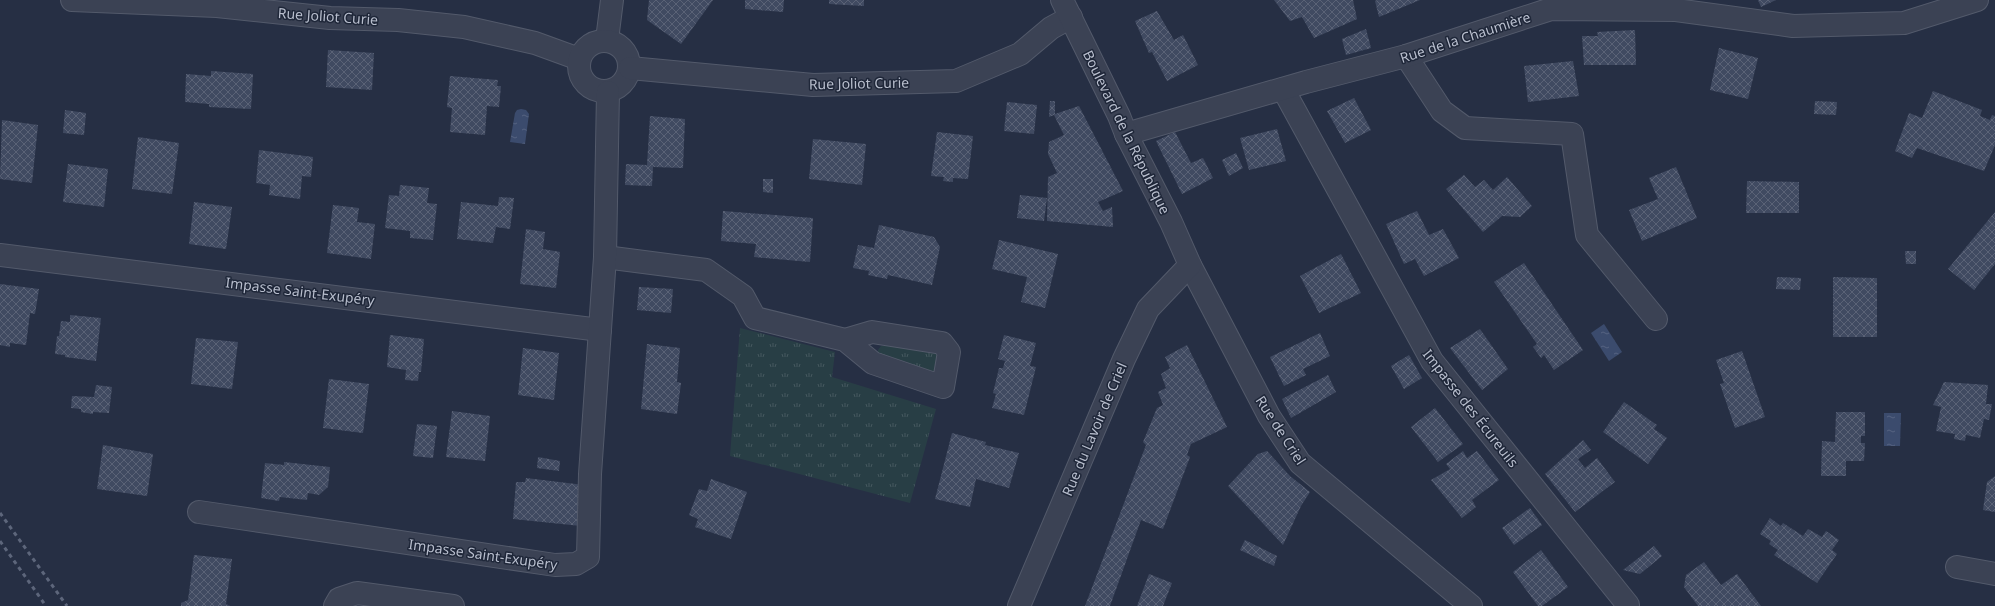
<svg xmlns="http://www.w3.org/2000/svg" width="1995" height="606" font-family="'Noto Sans',sans-serif">
	<style>
		.grass { fill: url(#grass-tufts) }
		.water { fill: url(#water-ripples) }
		.building { fill: url(#building-cross-hatch) }
		.lines { fill: none; stroke-linecap: round; stroke-linejoin: round }
		.minor-casing { stroke: #535a6b; stroke-width: 24 }
		.tertiary-casing { stroke: #535a6b; stroke-width: 24 }
		.minor { stroke: #3b4254; stroke-width: 22 }
		.tertiary { stroke: #3b4254; stroke-width: 22 }
		.rail { stroke: #5d667b; stroke-width: 3; stroke-dasharray: 4 4; stroke-linecap: butt }
		.labels { text-anchor: middle; dominant-baseline: central; stroke-width: 3; stroke-linejoin: round; paint-order: stroke }
		.street-label { font-size: 14px; fill: #b8becd; stroke: #1f2739 }
	</style>
	<defs>
		<pattern id="grass-tufts" width="24" height="20" patternUnits="userSpaceOnUse"><rect width="24" height="20" fill="#283e45"/><path d="M3 7l-1-3M5 7V3M7 7l1-3M15 17l-1-3M17 17v-4M19 17l1-3" fill="none" stroke="#45585f"/></pattern>
		<pattern id="water-ripples" width="26" height="14" patternUnits="userSpaceOnUse"><rect width="26" height="14" fill="#3b4b6d"/><path d="M2 4q2-2 4 0t4 0M15 11q2-2 4 0t4 0" fill="none" stroke="#556381"/></pattern>
		<pattern id="building-cross-hatch" width="8" height="8" patternUnits="userSpaceOnUse"><rect width="8" height="8" fill="#404a61"/><path d="M0 0l8 8M0 8l8-8" fill="none" stroke="#5a6276"/></pattern>
	</defs>
	<rect width="100%" height="100%" fill="#262f44"/>
	<g class="grass">
		<polygon points="740,328 835,352 832,377 936,409 910,503 730,456"/>
		<polygon points="887,345 940,353 937,370 932,374 919,372 907,362 878,354 878,350 881,346"/>
	</g>
	<g class="water">
		<polygon points="521,109 526,110 529,114 525,144 510,142 515,113 517,110"/>
		<polygon points="1604,324 1622,352 1609,361 1591,333"/>
		<polygon points="1884,413 1901,413 1900,446 1884,446"/>
	</g>
	<g class="building">
		<polygon points="649,0 713,0 681,44 647,20"/>
		<polygon points="745,0 784,0 783,12 745,9"/>
		<polygon points="829,0 864,0 864,6 829,4"/>
		<polygon points="1274,0 1353,0 1357,19 1314,38 1302,17 1290,21"/>
		<polygon points="1377,0 1420,0 1379,17 1375,1"/>
		<polygon points="1758,0 1776,0 1761,7"/>
		<polygon points="1157,11 1174,40 1183,35 1198,65 1167,81 1152,52 1149,53 1135,21"/>
		<polygon points="1366,29 1371,48 1346,55 1342,39"/>
		<polygon points="1635,30 1636,65 1584,65 1582,36 1598,36 1597,32"/>
		<polygon points="1719,48 1758,58 1748,99 1710,90"/>
		<polygon points="328,50 374,53 372,90 326,87"/>
		<polygon points="1573,61 1579,96 1528,102 1524,66"/>
		<polygon points="211,71 253,74 251,109 209,107 209,104 185,102 186,74 211,76"/>
		<polygon points="450,76 498,80 497,86 501,86 499,107 487,106 485,135 450,132 452,108 447,107"/>
		<polygon points="1933,91 1982,110 1980,116 1990,120 1992,115 1995,116 1995,145 1984,171 1917,148 1912,158 1895,151 1909,113 1922,118"/>
		<polygon points="1354,98 1371,130 1345,143 1327,111"/>
		<polygon points="1050,101 1055,101 1055,114 1079,106 1123,191 1098,202 1103,211 1112,207 1113,227 1047,221 1048,177 1057,173 1048,154 1049,142 1064,135 1054,115 1049,117"/>
		<polygon points="1815,101 1837,102 1836,115 1814,114"/>
		<polygon points="1007,102 1037,105 1034,134 1004,131"/>
		<polygon points="65,110 86,113 84,135 63,133"/>
		<polygon points="650,116 685,119 683,168 653,167 652,186 625,185 626,164 647,165"/>
		<polygon points="2,120 38,125 32,183 0,179"/>
		<polygon points="1277,129 1286,161 1249,170 1240,138"/>
		<polygon points="937,132 973,136 968,179 953,178 953,182 943,181 944,177 931,176"/>
		<polygon points="1175,132 1191,163 1203,158 1213,178 1182,194 1156,141"/>
		<polygon points="138,137 179,143 172,194 132,189"/>
		<polygon points="813,139 866,144 862,185 809,179"/>
		<polygon points="259,150 313,157 311,177 302,176 300,199 269,195 270,185 256,183"/>
		<polygon points="1236,153 1243,168 1229,176 1222,160"/>
		<polygon points="68,164 108,169 104,207 63,202"/>
		<polygon points="1676,167 1697,218 1642,241 1629,210 1658,199 1649,178"/>
		<polygon points="1464,175 1475,187 1484,180 1493,190 1507,177 1532,206 1520,217 1502,216 1483,232 1446,189"/>
		<polygon points="763,179 773,179 773,193 763,192"/>
		<polygon points="1747,181 1799,182 1799,213 1746,213"/>
		<polygon points="400,185 429,188 427,203 437,204 433,240 410,238 410,231 385,228 389,195 399,196"/>
		<polygon points="1020,195 1047,198 1044,221 1017,218"/>
		<polygon points="499,197 514,198 510,229 496,227 493,243 457,239 461,202 498,206"/>
		<polygon points="194,202 232,207 226,249 189,244"/>
		<polygon points="333,205 359,208 357,222 375,224 371,259 327,253"/>
		<polygon points="723,211 813,218 810,262 754,257 756,244 721,241"/>
		<polygon points="1417,211 1429,235 1443,229 1459,258 1424,276 1415,259 1404,264 1386,224"/>
		<polygon points="1995,212 1995,264 1974,290 1948,269"/>
		<polygon points="879,225 934,237 940,247 932,285 888,275 887,279 868,275 869,271 853,268 858,245 874,248"/>
		<polygon points="526,229 545,232 543,249 560,252 556,288 520,284"/>
		<polygon points="999,240 1058,254 1045,308 1021,302 1027,277 992,269"/>
		<polygon points="1905,251 1916,251 1916,264 1906,264"/>
		<polygon points="1341,254 1361,293 1319,313 1300,276"/>
		<polygon points="1524,263 1583,350 1554,370 1544,355 1541,358 1533,347 1537,344 1494,282"/>
		<polygon points="1777,277 1801,278 1800,290 1776,289"/>
		<polygon points="1833,277 1877,278 1877,337 1833,337"/>
		<polygon points="0,284 39,289 35,314 30,313 26,345 10,343 10,347 0,345"/>
		<polygon points="639,287 673,289 671,313 637,310"/>
		<polygon points="70,315 101,318 96,361 65,357 65,355 55,354 57,336 59,336 61,321 70,322"/>
		<polygon points="1480,329 1508,369 1482,390 1450,348"/>
		<polygon points="1320,333 1330,356 1303,369 1306,375 1284,386 1270,357"/>
		<polygon points="390,335 424,339 421,372 419,372 418,381 405,380 406,370 387,367"/>
		<polygon points="1004,335 1036,343 1030,366 1036,367 1024,415 992,408 996,394 993,393 999,368 1003,368 1005,361 998,359"/>
		<polygon points="196,338 238,342 232,389 191,384"/>
		<polygon points="647,344 680,348 677,382 681,383 677,414 641,409"/>
		<polygon points="1187,345 1227,427 1191,444 1187,455 1190,457 1163,529 1141,520 1110,606 1085,606 1146,445 1143,442 1157,408 1163,405 1158,392 1166,388 1161,374 1170,368 1165,357"/>
		<polygon points="523,348 559,353 554,400 518,395"/>
		<polygon points="1742,351 1765,417 1735,428 1720,384 1724,383 1716,360"/>
		<polygon points="1409,355 1422,378 1404,389 1391,366"/>
		<polygon points="1328,375 1336,392 1291,418 1282,399"/>
		<polygon points="329,379 369,384 363,433 323,428"/>
		<polygon points="1944,382 1988,385 1986,404 1992,404 1989,420 1984,419 1980,438 1966,435 1965,441 1954,439 1955,434 1936,431 1941,407 1933,405"/>
		<polygon points="96,385 112,387 109,413 93,412 93,414 81,412 81,409 71,408 72,396 94,397"/>
		<polygon points="1624,402 1657,425 1654,429 1667,438 1648,464 1603,432"/>
		<polygon points="1435,408 1463,444 1438,462 1411,427"/>
		<polygon points="452,411 490,416 485,461 446,457"/>
		<polygon points="1836,412 1865,412 1865,436 1861,436 1861,443 1865,443 1864,461 1846,461 1846,476 1821,476 1822,441 1835,442"/>
		<polygon points="417,424 437,426 433,458 413,456"/>
		<polygon points="952,433 986,442 985,445 1019,453 1009,488 976,479 970,507 935,499"/>
		<polygon points="1583,440 1591,450 1578,459 1585,468 1597,458 1615,482 1575,512 1545,474"/>
		<polygon points="103,445 153,454 147,496 97,489"/>
		<polygon points="1267,451 1290,476 1310,492 1301,506 1283,545 1228,486 1258,454"/>
		<polygon points="1463,451 1467,458 1477,451 1499,480 1472,500 1476,507 1462,518 1431,480 1450,469 1446,464"/>
		<polygon points="538,457 560,461 559,471 537,468"/>
		<polygon points="284,462 330,467 328,487 319,495 308,493 307,500 280,497 279,501 261,498 265,463 284,465"/>
		<polygon points="1995,476 1995,512 1983,510 1987,482"/>
		<polygon points="526,478 584,485 581,526 513,519 516,482 525,482"/>
		<polygon points="711,479 747,492 731,539 695,527 698,519 689,515 699,489 707,491"/>
		<polygon points="1530,508 1542,525 1514,545 1502,528"/>
		<polygon points="1770,518 1781,526 1783,523 1803,536 1808,529 1822,537 1826,531 1839,540 1832,550 1837,554 1817,583 1774,555 1778,550 1769,544 1771,541 1760,534"/>
		<polygon points="1245,540 1277,556 1274,566 1240,550"/>
		<polygon points="1654,546 1662,556 1640,574 1623,570"/>
		<polygon points="1541,550 1568,587 1542,606 1538,606 1513,572"/>
		<polygon points="194,555 232,559 226,604 230,606 181,606 181,603 188,600"/>
		<polygon points="1704,562 1721,585 1737,574 1761,606 1698,606 1684,587 1686,575"/>
		<polygon points="1149,574 1172,583 1163,606 1137,606"/>
	</g>
	<g class="lines">
		<g class="minor-casing">
			<g id="minor">
				<polyline points="72,0 217,6 330,18 398,20 464,27 535,43 579,59"/>
				<polyline points="607,40 612,0"/>
				<circle cx="604" cy="66" r="25"/>
				<polyline points="1406,56 1442,111 1465,128 1572,134 1587,235 1656,319"/>
				<polyline points="630,68 813,85 956,81 1020,54 1051,28 1071,17"/>
				<polyline points="1283,89 1432,361 1628,605"/>
				<polyline points="1126,134 1306,82 1406,56 1551,9 1676,10 1793,26 1904,23 1977,0"/>
				<polyline points="0,255 600,330"/>
				<polyline points="605,257 706,270 743,296 755,318 845,340 873,363 943,387 949,352 942,343 872,332 845,340"/>
				<polyline points="1190,265 1269,416 1300,463 1471,606"/>
				<polyline points="199,512 555,565 576,564 588,557 590,474 605,257 608,92"/>
				<polyline points="1957,567 1995,574"/>
				<polyline points="335,606 339,599 357,593 453,606"/>
			</g>
		</g>
		<g class="tertiary-casing">
			<polyline id="tertiary" points="1019,606 1124,359 1148,309 1190,265 1171,222 1126,134 1119,116 1062,0"/>
		</g>
		<use href="#minor" class="minor"/>
		<use href="#tertiary" class="tertiary"/>
		<g class="rail">
			<polyline points="0,513 67,606"/>
			<polyline points="0,541 46,606"/>
		</g>
	</g>
	<g class="labels">
		<g class="street-label">
			<text transform="translate(328 16) rotate(4)">Rue Joliot Curie</text>
			<text transform="translate(1465 37) rotate(-18)">Rue de la Chaumière</text>
			<text transform="translate(859 83) rotate(-1)">Rue Joliot Curie</text>
			<text transform="translate(1127 132) rotate(64)">Boulevard de la République</text>
			<text transform="translate(300 291) rotate(7)">Impasse Saint-Exupéry</text>
			<text transform="translate(1471 408) rotate(52)">Impasse des Écureuils</text>
			<text transform="translate(1094 429) rotate(-67)">Rue du Lavoir de Criel</text>
			<text transform="translate(1281 430) rotate(57)">Rue de Criel</text>
			<text transform="translate(483 554) rotate(8)">Impasse Saint-Exupéry</text>
		</g>
	</g>
</svg>
